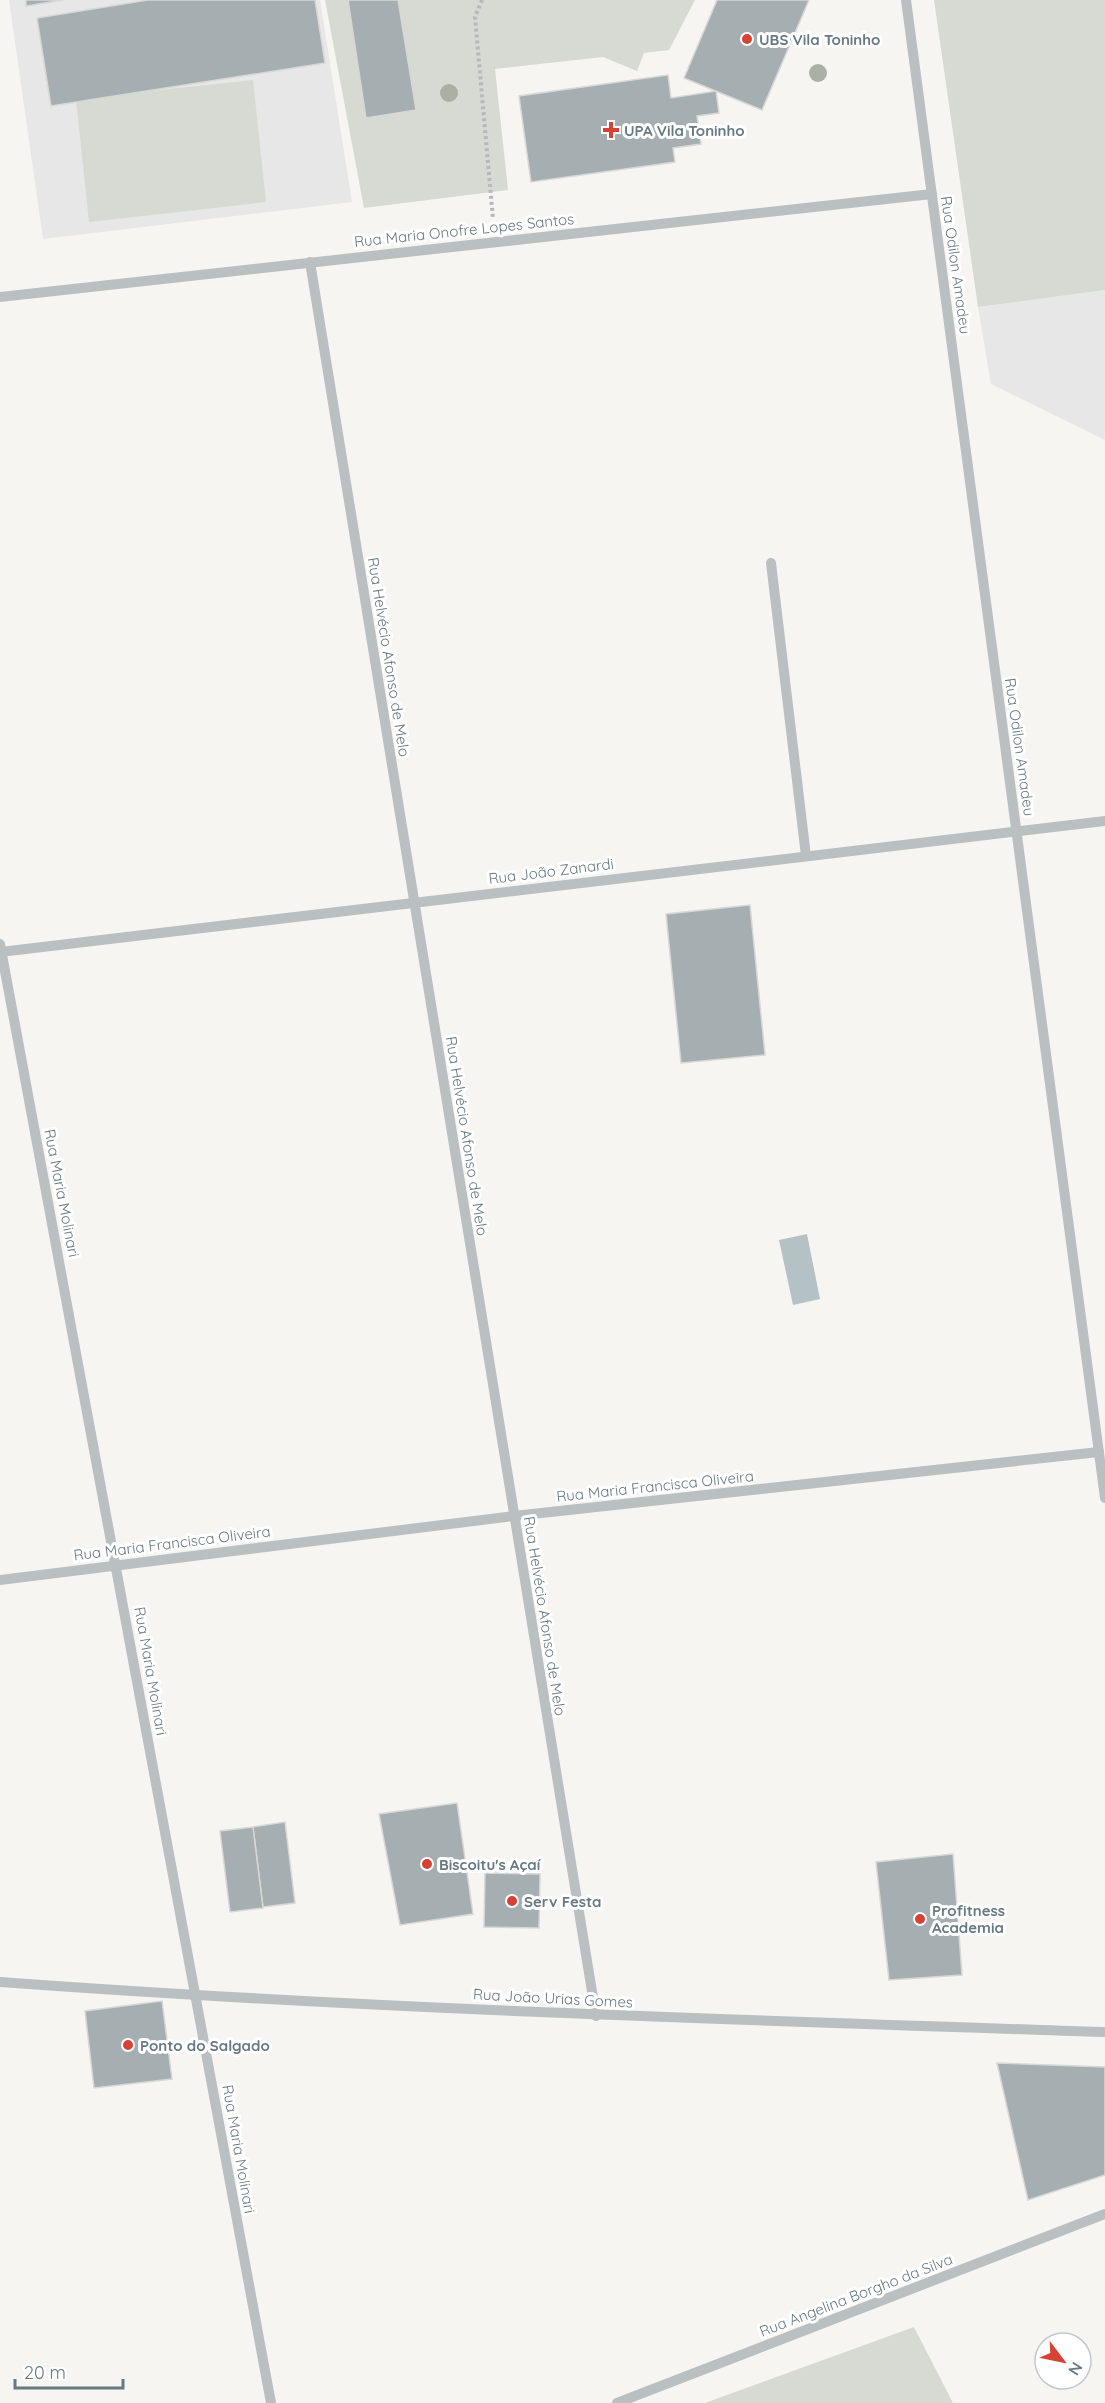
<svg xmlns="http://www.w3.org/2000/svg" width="1105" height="2403" font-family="Quicksand,sans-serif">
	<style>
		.built { fill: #e6e7e6 }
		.green { fill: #d6dad2 }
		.water { fill: #b5c2c5 }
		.building { fill: #a5aeb1; stroke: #d7d7d5; stroke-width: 1.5 }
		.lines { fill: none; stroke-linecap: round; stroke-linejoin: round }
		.path { stroke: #b5b9bb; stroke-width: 4; stroke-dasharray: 3 3; stroke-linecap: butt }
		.minor { stroke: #bac0c2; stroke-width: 10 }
		.tree { fill: #aab1a4 }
		.poi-dot { fill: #d44334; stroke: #fff; stroke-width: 2 }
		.labels { text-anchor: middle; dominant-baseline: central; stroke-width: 6; stroke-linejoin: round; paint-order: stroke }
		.poi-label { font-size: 15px; font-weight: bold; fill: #677981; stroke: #fff; text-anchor: start }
		.street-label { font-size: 15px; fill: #677981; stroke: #fff }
	</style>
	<rect width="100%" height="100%" fill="#f6f5f2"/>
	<g class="built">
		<polygon points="9,0 320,0 352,202 43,239"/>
		<polygon points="1105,290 1105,440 991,384 978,307"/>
	</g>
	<g class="green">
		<polygon points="325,0 695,0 669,50 644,53 637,71 603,57 495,69 508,190 364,208"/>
		<polygon points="934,0 1105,0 1105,290 978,307"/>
		<polygon points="253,80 266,202 89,222 76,99"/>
		<polygon points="914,2327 953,2403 705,2403"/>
	</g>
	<polygon class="water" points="807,1234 820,1299 793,1305 779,1240"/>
	<g class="building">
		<polygon points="26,0 63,0 26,6"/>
		<polygon points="148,0 315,0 325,63 51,106 37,18"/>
		<polygon points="348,0 398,0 416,110 366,118"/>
		<polygon points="717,0 809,0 762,110 684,78"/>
		<polygon points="668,75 671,98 716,91 719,113 697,116 701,144 673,148 675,162 531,182 519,96"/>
		<polygon points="750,905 765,1055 681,1063 666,914"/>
		<polygon points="457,1803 473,1914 400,1925 379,1814"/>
		<polygon points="285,1822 295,1903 263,1907 253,1827"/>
		<polygon points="253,1827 263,1908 230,1912 220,1831"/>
		<polygon points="953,1854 962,1975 889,1980 876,1862"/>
		<polygon points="485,1873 540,1874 539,1928 484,1927"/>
		<polygon points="162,2001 172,2079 94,2088 85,2011"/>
		<polygon points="997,2063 1105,2067 1105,2175 1028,2200"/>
	</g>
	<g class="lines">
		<polyline class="path" points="482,0 475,17 493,219"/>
		<g class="minor">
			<polyline points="906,0 1105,1498"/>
			<polyline points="310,262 596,2016"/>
			<polyline points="0,297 932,194"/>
			<polyline points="771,563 806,856"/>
			<polyline points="0,944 271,2403"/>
			<polyline points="0,952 1105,821"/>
			<polyline points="0,1580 514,1516 1099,1452"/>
			<path d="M0,1982C368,2009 736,2020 1105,2032"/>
			<polyline points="617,2403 1105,2214"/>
		</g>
	</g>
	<g class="tree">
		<circle cx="818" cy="73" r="9"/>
		<circle cx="449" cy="93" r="9"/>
	</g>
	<g class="poi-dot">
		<circle cx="747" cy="39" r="6"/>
		<path d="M608 121h6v6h6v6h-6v6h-6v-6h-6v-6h6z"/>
		<circle cx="427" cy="1864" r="6"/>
		<circle cx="512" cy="1901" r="6"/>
		<circle cx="920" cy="1919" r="6"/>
		<circle cx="128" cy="2045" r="6"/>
	</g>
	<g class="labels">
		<g class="poi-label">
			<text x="759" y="39">UBS Vila Toninho</text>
			<text x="624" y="130">UPA Vila Toninho</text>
			<text x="439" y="1864">Biscoitu's Açaí</text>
			<text x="524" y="1901">Serv Festa</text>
			<text x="932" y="1910">Profitness<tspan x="932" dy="17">Academia</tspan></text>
			<text x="140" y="2045">Ponto do Salgado</text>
		</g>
		<g class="street-label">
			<text transform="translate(464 230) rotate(-6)">Rua Maria Onofre Lopes Santos</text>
			<text transform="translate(956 265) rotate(82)">Rua Odilon Amadeu</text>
			<text transform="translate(389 657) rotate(81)">Rua Helvécio Afonso de Melo</text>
			<text transform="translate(1020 747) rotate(82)">Rua Odilon Amadeu</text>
			<text transform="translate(551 871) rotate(-7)">Rua João Zanardi</text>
			<text transform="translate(467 1136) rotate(81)">Rua Helvécio Afonso de Melo</text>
			<text transform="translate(62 1193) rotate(79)">Rua Maria Molinari</text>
			<text transform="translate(655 1486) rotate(-6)">Rua Maria Francisca Oliveira</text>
			<text transform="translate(172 1543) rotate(-7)">Rua Maria Francisca Oliveira</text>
			<text transform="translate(545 1616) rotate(81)">Rua Helvécio Afonso de Melo</text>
			<text transform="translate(151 1671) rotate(80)">Rua Maria Molinari</text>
			<text transform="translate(553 1998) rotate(3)">Rua João Urias Gomes</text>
			<text transform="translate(239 2149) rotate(80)">Rua Maria Molinari</text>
			<text transform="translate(856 2295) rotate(-21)">Rua Angelina Borgho da Silva</text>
		</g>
	</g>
	<g transform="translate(1063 2361) rotate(122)"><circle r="28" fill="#ffffff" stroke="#c2c9cd" stroke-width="1.5"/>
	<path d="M0-4.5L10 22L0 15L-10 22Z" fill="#d44334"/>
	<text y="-9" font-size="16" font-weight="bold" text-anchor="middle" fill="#677981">N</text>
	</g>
	<path d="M15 2379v9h108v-9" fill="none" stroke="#677981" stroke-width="3"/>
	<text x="24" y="2379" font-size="18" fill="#677981" stroke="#ffffff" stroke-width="4.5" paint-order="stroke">20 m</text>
</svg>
